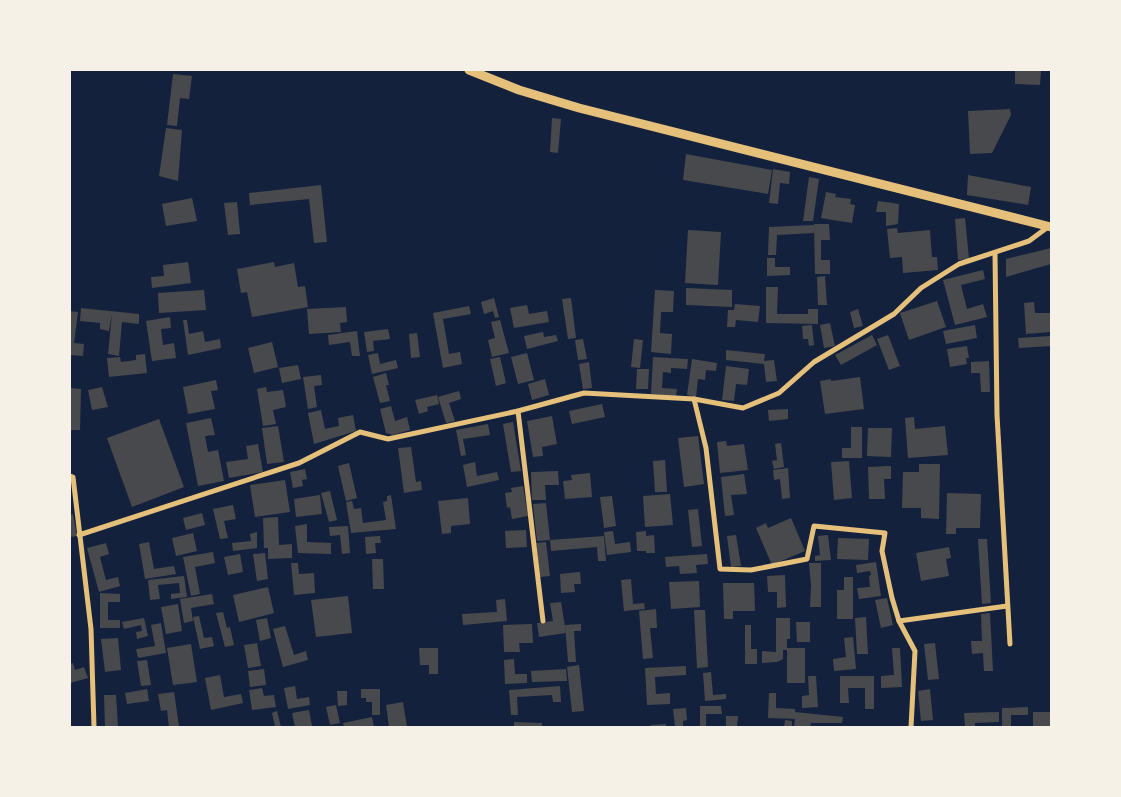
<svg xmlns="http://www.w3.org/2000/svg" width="1121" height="797" font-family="Spectral,serif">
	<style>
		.building { fill: #48494c }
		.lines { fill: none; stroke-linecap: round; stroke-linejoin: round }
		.minor { stroke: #e5c07b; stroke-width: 5 }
		.tertiary { stroke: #e5c07b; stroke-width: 9 }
	</style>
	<rect width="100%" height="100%" fill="#14213d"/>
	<g class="building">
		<polygon points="1015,70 1041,70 1040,85 1015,84"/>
		<polygon points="173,74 192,76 189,99 180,98 177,126 167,125"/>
		<polygon points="1010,109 1011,115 992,153 970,154 968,111"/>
		<polygon points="552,118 561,119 558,153 550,152"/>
		<polygon points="166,128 182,130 178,181 159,176"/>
		<polygon points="686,154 772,170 768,194 683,180"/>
		<polygon points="773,169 790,172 789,184 780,183 778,204 769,203"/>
		<polygon points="968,175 1031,187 1028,205 967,195"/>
		<polygon points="809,177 819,179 813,221 803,221"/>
		<polygon points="321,185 327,242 314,243 309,199 250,205 249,193"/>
		<polygon points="826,192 836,194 835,197 851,199 850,204 855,205 852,223 821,218"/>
		<polygon points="192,198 197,221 166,226 162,204"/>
		<polygon points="878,201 899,204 898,224 886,226 886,212 876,212"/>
		<polygon points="237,202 240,234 228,235 224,203"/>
		<polygon points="965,218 969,259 958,260 955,219"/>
		<polygon points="814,224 829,224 830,240 821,240 821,260 830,260 830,274 815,274"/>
		<polygon points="814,225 814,233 777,235 776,255 768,255 769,227"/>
		<polygon points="897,228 898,233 930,230 932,257 937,257 938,270 903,273 902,257 890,258 887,229"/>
		<polygon points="688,230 721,232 718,285 685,283"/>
		<polygon points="1051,248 1051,264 1006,277 1006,259"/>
		<polygon points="767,258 775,258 775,267 790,267 790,275 767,276"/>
		<polygon points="188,262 191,283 152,288 151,277 164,276 163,265"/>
		<polygon points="274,262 275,267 294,263 298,287 305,286 308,307 252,317 247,292 241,293 237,269"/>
		<polygon points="983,270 985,279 961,285 967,309 983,304 987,317 955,325 943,280"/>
		<polygon points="825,276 827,305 818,305 817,277"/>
		<polygon points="766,287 778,287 777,314 808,314 808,309 818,309 818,324 766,323"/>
		<polygon points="686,288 732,290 732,307 686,305"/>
		<polygon points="204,290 206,310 159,313 158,293"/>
		<polygon points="655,290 674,291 673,312 661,312 660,333 672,334 671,354 651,352"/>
		<polygon points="494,298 499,317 495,318 493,311 484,314 481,302"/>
		<polygon points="571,298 576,338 568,339 562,299"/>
		<polygon points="937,301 946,327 909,340 900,313"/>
		<polygon points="1034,302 1035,313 1051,313 1051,332 1026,334 1024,303"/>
		<polygon points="735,304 760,306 758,322 736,320 735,327 727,327 728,310 734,310"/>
		<polygon points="527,305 529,314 547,311 549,322 514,328 510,308"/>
		<polygon points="469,306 471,314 443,319 449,354 460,352 462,364 443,368 433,313"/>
		<polygon points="346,307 347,322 340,323 341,332 309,334 307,309"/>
		<polygon points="81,308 139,314 139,324 122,322 119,356 108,354 112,314 109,331 100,329 100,323 80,321"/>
		<polygon points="858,309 863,326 854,328 850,312"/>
		<polygon points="70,311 78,312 74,343 84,344 83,356 70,355"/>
		<polygon points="170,317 171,328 161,329 163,345 174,343 176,358 152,361 146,321"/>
		<polygon points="183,320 187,320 189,334 203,331 205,342 220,339 221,348 188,355"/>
		<polygon points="500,320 509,353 492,357 488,340 495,338 491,322"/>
		<polygon points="830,323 835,346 824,348 820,325"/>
		<polygon points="812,325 814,345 809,346 808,339 803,339 802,326"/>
		<polygon points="975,325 977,338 946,344 943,331"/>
		<polygon points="388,329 390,339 373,341 374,351 367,352 364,332"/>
		<polygon points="357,331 360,356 352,356 350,342 329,345 328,335"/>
		<polygon points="543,332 544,337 556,335 558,341 527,349 524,336"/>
		<polygon points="417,333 420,357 411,358 409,334"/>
		<polygon points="872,335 877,345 841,365 835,355"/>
		<polygon points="888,335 900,366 889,370 877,339"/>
		<polygon points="1051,336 1051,346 1019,348 1018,338"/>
		<polygon points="583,339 587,359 578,360 575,340"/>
		<polygon points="634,339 643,340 640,368 631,367"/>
		<polygon points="272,342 278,367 254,373 248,348"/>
		<polygon points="967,346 969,358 966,358 967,364 950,367 947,349"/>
		<polygon points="726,350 765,354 764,361 774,360 777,381 766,382 764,364 726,360"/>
		<polygon points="378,353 380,364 396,360 398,368 372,374 368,355"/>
		<polygon points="527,353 534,380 518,384 511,357"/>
		<polygon points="145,354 147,373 109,377 107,358 120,357 121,362 136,360 136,355"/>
		<polygon points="500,357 506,383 496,386 490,359"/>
		<polygon points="653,357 688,359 687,369 671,368 671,373 663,372 662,388 677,389 676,396 651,394"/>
		<polygon points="692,359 717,363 716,371 706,370 705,380 698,379 696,397 687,395"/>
		<polygon points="989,361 990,392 981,392 980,373 971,373 971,362"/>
		<polygon points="589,362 592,388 583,389 579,364"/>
		<polygon points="298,365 301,379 282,383 279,368"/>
		<polygon points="726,366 749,369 747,385 736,384 734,401 722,400"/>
		<polygon points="637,369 649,369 648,389 636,389"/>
		<polygon points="386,373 389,385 386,385 390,401 380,403 373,377"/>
		<polygon points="321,375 322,385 314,386 317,407 308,409 303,377"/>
		<polygon points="860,377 864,409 825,414 820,381 831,379 831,381"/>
		<polygon points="545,379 549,395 532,400 528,384"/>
		<polygon points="216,380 218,390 211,391 215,409 188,414 183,387"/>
		<polygon points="102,387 108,407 92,410 88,390"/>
		<polygon points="266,387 267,392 283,390 286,407 273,410 276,424 263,426 257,389"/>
		<polygon points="70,388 81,389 80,430 70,430"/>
		<polygon points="459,391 461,399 449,403 455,421 446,423 438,397"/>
		<polygon points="437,395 439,404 427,407 428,411 419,414 415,400"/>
		<polygon points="602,404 605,417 572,424 569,411"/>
		<polygon points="391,406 395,421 407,417 410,430 393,435 386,433 380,409"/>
		<polygon points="788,409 788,419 769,421 768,410"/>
		<polygon points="321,410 325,429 339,426 338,418 353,415 356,431 314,444 308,413"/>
		<polygon points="552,416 557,444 542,447 543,456 533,457 527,421"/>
		<polygon points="914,417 915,429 945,426 948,455 908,458 905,418"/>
		<polygon points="211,418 215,435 205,436 208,452 218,450 224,481 198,486 186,423"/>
		<polygon points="159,419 184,487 132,507 107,438"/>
		<polygon points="513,422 521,471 511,472 503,424"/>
		<polygon points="488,424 490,435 463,439 466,455 461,456 456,430"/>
		<polygon points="278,426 284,462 267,464 262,428"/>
		<polygon points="851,427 862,427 862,458 842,458 842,448 851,448"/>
		<polygon points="868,428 892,428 891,457 867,456"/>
		<polygon points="698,436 704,484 684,487 678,438"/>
		<polygon points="726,441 727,446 744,444 748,470 720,473 717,442"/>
		<polygon points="781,443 784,467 774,469 772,461 777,460 775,444"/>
		<polygon points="258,444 263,472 229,478 226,462 248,459 246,446"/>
		<polygon points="411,447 416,482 421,481 422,490 404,493 398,448"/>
		<polygon points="665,460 667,492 655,492 653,461"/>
		<polygon points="849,461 852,498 834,500 831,462"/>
		<polygon points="475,462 477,476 497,472 499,480 467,487 463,465"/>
		<polygon points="349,463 357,498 346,501 338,466"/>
		<polygon points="919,464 940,464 939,519 921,518 921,508 902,508 903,472 919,472"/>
		<polygon points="891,466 891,479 884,479 885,499 869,499 868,467"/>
		<polygon points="788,468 790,498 782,499 780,479 774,480 773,470"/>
		<polygon points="305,469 307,479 302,480 303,486 293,488 290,472"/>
		<polygon points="558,471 559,485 545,485 546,500 532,500 531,472"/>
		<polygon points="590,473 592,497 565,499 563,481 572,480 571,475"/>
		<polygon points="744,474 747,494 731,495 734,515 725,516 721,477"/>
		<polygon points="285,480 290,512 255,517 250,485"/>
		<polygon points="523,486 528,516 512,519 510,507 507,508 505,493 512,492 511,488"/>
		<polygon points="330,491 337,520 329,522 321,493"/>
		<polygon points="947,493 981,494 980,528 956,528 956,534 946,534"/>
		<polygon points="670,494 673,525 645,527 643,496"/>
		<polygon points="320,495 322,514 296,517 294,499"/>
		<polygon points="391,495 396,529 351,533 346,502 352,501 354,509 361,508 363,523 386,520 383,502 387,501 387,496"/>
		<polygon points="612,496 616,526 604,528 600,497"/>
		<polygon points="468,498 470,524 451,526 451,533 442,534 438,501"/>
		<polygon points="546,503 550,540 604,536 606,561 598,561 597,547 551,551 550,540 537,541 533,504"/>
		<polygon points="233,505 236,519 224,521 228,538 220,539 213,509"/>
		<polygon points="698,509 702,546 692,547 688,510"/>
		<polygon points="202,513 205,525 186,530 183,518"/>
		<polygon points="73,514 77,536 70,537 70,515"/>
		<polygon points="278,517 279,545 292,544 292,558 268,559 268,548 264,548 263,518"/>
		<polygon points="791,518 805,551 772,565 756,528 766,523 768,528"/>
		<polygon points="307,524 307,542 331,543 331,554 298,553 295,526"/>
		<polygon points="348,526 350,553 342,554 340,535 330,536 329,527"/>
		<polygon points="526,530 527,547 506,548 505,531"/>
		<polygon points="613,531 615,544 630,542 631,552 607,555 604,532"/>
		<polygon points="646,531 646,536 654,535 655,553 646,553 646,551 637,551 636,532"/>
		<polygon points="257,532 257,548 233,551 232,543 251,541 250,534"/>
		<polygon points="193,533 197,551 176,556 172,538"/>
		<polygon points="736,535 741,566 731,567 727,536"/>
		<polygon points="828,535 831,560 815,561 815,556 820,555 818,536"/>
		<polygon points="380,536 381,543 375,543 376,553 366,554 365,537"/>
		<polygon points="838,538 869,539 868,560 837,559"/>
		<polygon points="978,539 987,539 991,603 982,604"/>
		<polygon points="149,542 154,569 174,566 176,574 145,579 139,544"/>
		<polygon points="546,542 550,576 540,577 536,543"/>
		<polygon points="106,543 109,554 100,557 106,580 118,577 120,586 99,592 87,548"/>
		<polygon points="949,547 951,558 946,559 949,576 921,581 916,553"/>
		<polygon points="213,552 215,563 195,567 200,594 191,596 183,557"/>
		<polygon points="265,553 268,579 257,581 253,554"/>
		<polygon points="240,554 243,572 228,575 224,557"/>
		<polygon points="707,554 708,564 696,565 697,573 680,574 679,566 666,567 665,557"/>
		<polygon points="372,559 383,559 384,589 373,589"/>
		<polygon points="876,562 881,596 859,599 857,588 870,587 869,576 871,575 870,571 857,573 856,565"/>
		<polygon points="291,563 298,563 299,574 314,573 315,593 294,595"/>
		<polygon points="809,563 821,563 821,607 810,607 811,585"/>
		<polygon points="580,572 581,584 574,584 575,592 561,593 560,574"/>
		<polygon points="785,575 786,607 777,608 777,592 768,592 767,576"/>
		<polygon points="184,576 187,597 171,599 171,594 180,593 179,583 158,585 160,599 150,600 148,580"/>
		<polygon points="844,577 853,577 853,619 837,619 837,590 844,590"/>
		<polygon points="631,579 633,604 644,603 645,609 624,611 621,580"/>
		<polygon points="699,581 700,607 671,609 669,582"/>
		<polygon points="723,583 754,583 755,611 733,611 733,619 724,619"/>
		<polygon points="268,587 274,613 239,622 233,595"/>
		<polygon points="100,593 120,594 120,602 108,602 108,620 120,620 120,628 100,628"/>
		<polygon points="212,594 214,604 191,608 193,621 184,623 180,599"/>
		<polygon points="348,596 352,633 316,637 311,600"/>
		<polygon points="887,598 893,625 881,628 875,600"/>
		<polygon points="505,599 507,621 463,625 462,614 497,612 496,600"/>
		<polygon points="561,602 566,633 539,637 537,623 553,621 550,603"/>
		<polygon points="178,604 182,631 166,634 161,607"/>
		<polygon points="656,609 657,628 650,628 653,658 643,659 639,611"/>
		<polygon points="694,610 705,610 708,667 697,668"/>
		<polygon points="223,612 227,628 230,627 234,645 225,647 216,613"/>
		<polygon points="990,613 993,671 984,671 983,653 972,654 971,641 982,641 981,614"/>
		<polygon points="199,616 204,638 212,637 214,646 200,649 193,617"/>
		<polygon points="866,617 868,654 857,654 855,618"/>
		<polygon points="144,618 148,636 137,639 136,632 142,631 141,625 124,629 122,622"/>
		<polygon points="267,618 271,638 260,641 256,620"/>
		<polygon points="776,618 790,618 790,639 787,639 787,648 805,648 805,683 787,683 787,650 783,650 783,659 777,662 762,663 762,651 776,652"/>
		<polygon points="796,622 810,622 810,642 797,642"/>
		<polygon points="161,623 166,653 138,658 136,649 155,646 151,625"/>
		<polygon points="532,624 533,643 519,643 520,652 504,652 503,625"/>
		<polygon points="581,624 581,631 574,631 576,662 568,662 565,625"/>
		<polygon points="745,625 751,625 751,649 757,649 757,664 745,664"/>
		<polygon points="285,626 294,655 306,651 308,660 283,667 273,629"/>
		<polygon points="853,637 856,669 834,671 833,659 846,657 844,638"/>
		<polygon points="118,638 121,670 105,672 101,639"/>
		<polygon points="257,643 261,666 248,668 244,645"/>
		<polygon points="935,643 939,679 928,680 924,644"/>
		<polygon points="191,644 197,682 173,685 167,648"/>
		<polygon points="419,648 438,648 438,674 429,674 429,665 420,665"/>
		<polygon points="892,648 900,648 902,687 881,688 881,676 894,675"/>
		<polygon points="514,659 515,674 527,674 527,683 505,684 504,660"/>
		<polygon points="147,660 151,685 141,686 137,661"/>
		<polygon points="73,663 75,670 84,667 88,678 70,683 70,664"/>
		<polygon points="579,665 584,711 572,712 567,667"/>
		<polygon points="686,666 686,675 655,677 656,694 670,693 670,704 647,705 645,668"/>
		<polygon points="264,669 266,685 250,687 248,671"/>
		<polygon points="566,669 567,681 532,682 531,671"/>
		<polygon points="711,672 713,695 726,694 726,699 705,701 703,673"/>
		<polygon points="220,675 224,697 241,694 243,703 211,710 205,678"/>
		<polygon points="808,676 816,676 818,707 802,708 802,696 809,695"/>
		<polygon points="840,676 874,676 874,709 865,709 865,688 848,688 849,703 840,703"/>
		<polygon points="295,686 297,699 309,697 310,705 288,709 284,688"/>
		<polygon points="560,686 561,702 553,702 552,695 517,697 518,715 511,715 509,690"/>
		<polygon points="262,688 264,696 274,695 276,707 252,710 249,690"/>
		<polygon points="147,689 149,701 127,704 125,693"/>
		<polygon points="361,689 380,689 380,715 372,715 372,702 366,702 366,698 361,698"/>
		<polygon points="930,689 933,720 921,721 918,691"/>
		<polygon points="337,691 347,691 347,705 338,706"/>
		<polygon points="174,692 179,726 169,727 167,710 161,711 158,694"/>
		<polygon points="769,693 776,693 776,708 795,709 795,712 843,717 842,723 811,723 810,727 794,727 795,719 768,718"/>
		<polygon points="104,695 116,695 118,727 105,727"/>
		<polygon points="403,702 407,727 389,727 386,705"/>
		<polygon points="336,705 340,723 330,725 326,707"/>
		<polygon points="700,706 721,706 722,714 706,714 706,727 700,727"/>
		<polygon points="1028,707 1028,715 1011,715 1011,727 1002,727 1002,708"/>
		<polygon points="686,708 687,720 683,721 683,727 675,727 673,709"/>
		<polygon points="309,710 312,726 295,727 292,713"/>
		<polygon points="277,711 281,727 275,727 272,713"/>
		<polygon points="999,712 999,722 975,723 975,727 965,727 964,713"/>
		<rect x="1033" y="712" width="18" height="15"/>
		<polygon points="726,716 738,716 737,727 726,727"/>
		<polygon points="372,717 374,727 344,727 343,723"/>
		<polygon points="785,720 792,721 792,727 784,727"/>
		<polygon points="514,722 542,723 542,727 514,727"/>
		<polygon points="666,724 666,727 651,727 651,725"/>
	</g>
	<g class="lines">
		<g class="minor">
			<polyline points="995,253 997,415 1010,644"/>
			<polyline points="694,399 706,448 720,569 751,570 807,559 814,526 885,533 882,551 892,598 899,621 915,651 911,727"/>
			<polyline points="518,411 543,621"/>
			<polyline points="70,476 73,477 91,629 94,727"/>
			<polyline points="79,535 299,463 360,432 388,439 518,411 584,393 694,399 743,408 779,393 814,362 894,314 921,288 959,264 1029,241 1048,227"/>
			<polyline points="899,621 1007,606"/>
		</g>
		<polyline class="tertiary" points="469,70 519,90 579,108 1051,227"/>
	</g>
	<rect width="1121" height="797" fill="none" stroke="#f6f1e7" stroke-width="142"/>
</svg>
